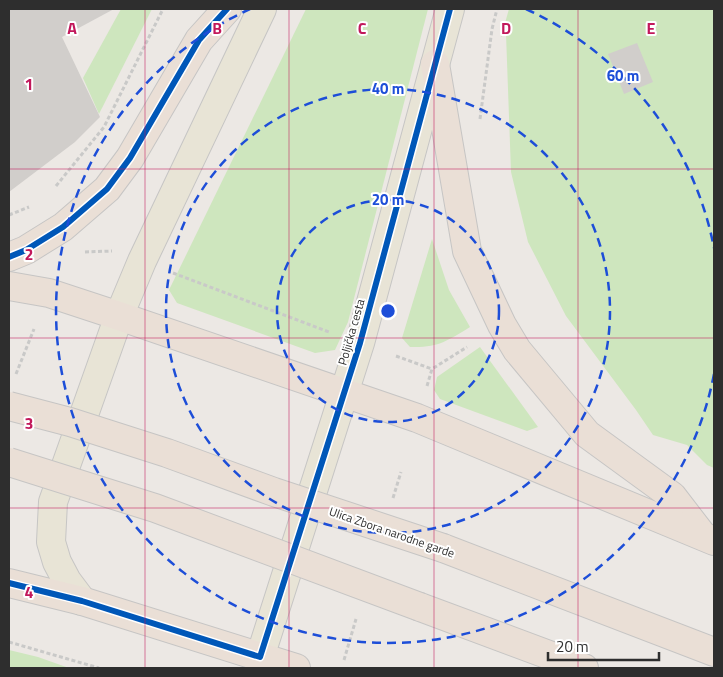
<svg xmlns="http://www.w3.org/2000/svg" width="723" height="677" font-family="'Titillium Web',sans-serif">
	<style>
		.green { fill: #cee6be }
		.building { fill: #d1cecb }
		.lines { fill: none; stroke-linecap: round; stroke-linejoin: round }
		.primary-casing { stroke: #c6c5c4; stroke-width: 30 }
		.highway-casing { stroke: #c6c5c4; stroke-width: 30 }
		.path { stroke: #c9c9c8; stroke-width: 3; stroke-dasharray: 4 2.5; stroke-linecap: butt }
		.primary { stroke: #e8e4d6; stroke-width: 28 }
		.highway { stroke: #eadfd6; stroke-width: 28 }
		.highway-bridge-casing { stroke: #c6c5c4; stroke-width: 30; stroke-linecap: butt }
		.highway-bridge { stroke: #eadfd6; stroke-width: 28 }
		.cycleway-casing { stroke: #fff; stroke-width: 9 }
		.cycleway { stroke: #0057b8; stroke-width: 6 }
		.grid { fill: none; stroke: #c2185b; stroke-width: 1; stroke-opacity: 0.55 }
		.ring { fill: none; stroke: #1d4ed8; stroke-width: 2.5; stroke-dasharray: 9 6 }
		.labels { text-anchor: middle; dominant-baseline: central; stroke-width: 4; stroke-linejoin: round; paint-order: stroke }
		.street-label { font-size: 12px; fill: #2e2e2e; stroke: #fff }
		.grid-label { font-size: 16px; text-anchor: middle; font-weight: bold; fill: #c2185b; stroke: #fff; stroke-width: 4; stroke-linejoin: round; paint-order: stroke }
		.centre { fill: #1d4ed8; stroke: #fff; stroke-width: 2.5 }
		.ring-label { font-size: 15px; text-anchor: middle; font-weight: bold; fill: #1d4ed8; stroke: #fff; stroke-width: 4; stroke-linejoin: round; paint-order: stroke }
	</style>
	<rect width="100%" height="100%" fill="#ece8e4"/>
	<g class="green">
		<polygon points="121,9 152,9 99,114 83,78"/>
		<polygon points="306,9 428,9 348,322 335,350 315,353 177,303 169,290"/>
		<polygon points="509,9 714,9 714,468 707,465 687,445 653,435 636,410 566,316 528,242 511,172 506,34 501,37"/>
		<path d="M432,239L449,290L470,327C447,341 438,348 410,347L402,338Z"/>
		<polygon points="480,347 538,427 527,431 440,399 434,390 437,377"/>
		<polygon points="9,650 38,657 69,668 9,668"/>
	</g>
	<g class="building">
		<polygon points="9,9 114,9 62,37 100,117 75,142 9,192"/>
		<polygon points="637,43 653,82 624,94 608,54"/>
	</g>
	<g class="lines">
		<g class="primary-casing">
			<g id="primary">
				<polyline points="82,601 67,581 57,562 51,542 53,502 119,316 142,261 262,9"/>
				<polyline points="260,657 360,343 450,9"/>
			</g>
		</g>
		<g class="highway-casing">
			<g id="highway">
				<polyline points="435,64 467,251 502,325 517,350 587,434 672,496 702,535"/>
				<polyline points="9,257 26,250 63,227 107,189 130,158 199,40 227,9"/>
				<polyline points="9,286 49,293 119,316 417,418 714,541"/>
				<polyline points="443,548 714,652"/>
				<polyline points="9,583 82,601 296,668"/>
				<polyline points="420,607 584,668"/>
			</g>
		</g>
		<g class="path">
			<polyline points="480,119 492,29 497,9"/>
			<polyline points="56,186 104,127 163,9"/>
			<polyline points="9,215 29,207"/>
			<polyline points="85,252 112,251"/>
			<polyline points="173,273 329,332"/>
			<polyline points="396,356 432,369"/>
			<polyline points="16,374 34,329"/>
			<polyline points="427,386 432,369 467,347"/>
			<polyline points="393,498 401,472"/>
			<polyline points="9,642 99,668"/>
			<polyline points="344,660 356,619"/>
		</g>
		<use href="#primary" class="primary"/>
		<use href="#highway" class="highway"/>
		<g class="highway-bridge-casing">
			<g id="highway-bridge">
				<polyline points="9,406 70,422 167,453 274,492 443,548"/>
				<polyline points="9,462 155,508 420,607"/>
			</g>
		</g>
		<use href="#highway-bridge" class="highway-bridge"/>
		<g class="cycleway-casing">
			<g id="cycleway">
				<polyline points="9,257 26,250 63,227 107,189 130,158 199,40 227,9"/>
				<polyline points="9,583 82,601 260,657 360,343 450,9"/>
			</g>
		</g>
		<use href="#cycleway" class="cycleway"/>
	</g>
	<path class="grid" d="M145,9V668M289,9V668M434,9V668M578,9V668M9,169H714M9,338H714M9,508H714"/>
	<g class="ring">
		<circle cx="388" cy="311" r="111"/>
		<circle cx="388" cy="311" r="222"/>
		<path d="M714 374A332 332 0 1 1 250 9M526 9A332 332 0 0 1 714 248"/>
	</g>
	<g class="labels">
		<g class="street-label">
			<text transform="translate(351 332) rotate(-74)">Poljička cesta</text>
			<text transform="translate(392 532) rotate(19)">Ulica Zbora narodne garde</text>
		</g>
	</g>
	<g class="grid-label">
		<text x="72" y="34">A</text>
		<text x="217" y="34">B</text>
		<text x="362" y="34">C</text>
		<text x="506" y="34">D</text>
		<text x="651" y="34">E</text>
		<text x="29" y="90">1</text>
		<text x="29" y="260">2</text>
		<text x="29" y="429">3</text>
		<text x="29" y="598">4</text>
	</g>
	<circle cx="388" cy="311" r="8" class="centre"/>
	<g class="ring-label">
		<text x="623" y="81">60 m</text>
		<text x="388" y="94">40 m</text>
		<text x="388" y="205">20 m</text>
	</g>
	<rect width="723" height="677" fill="none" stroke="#2e2e2e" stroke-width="20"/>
	<path d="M548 652v8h111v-8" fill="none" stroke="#2e2e2e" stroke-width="2.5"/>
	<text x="556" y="652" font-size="15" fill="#2e2e2e" stroke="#ffffff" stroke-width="4" paint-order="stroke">20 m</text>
</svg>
